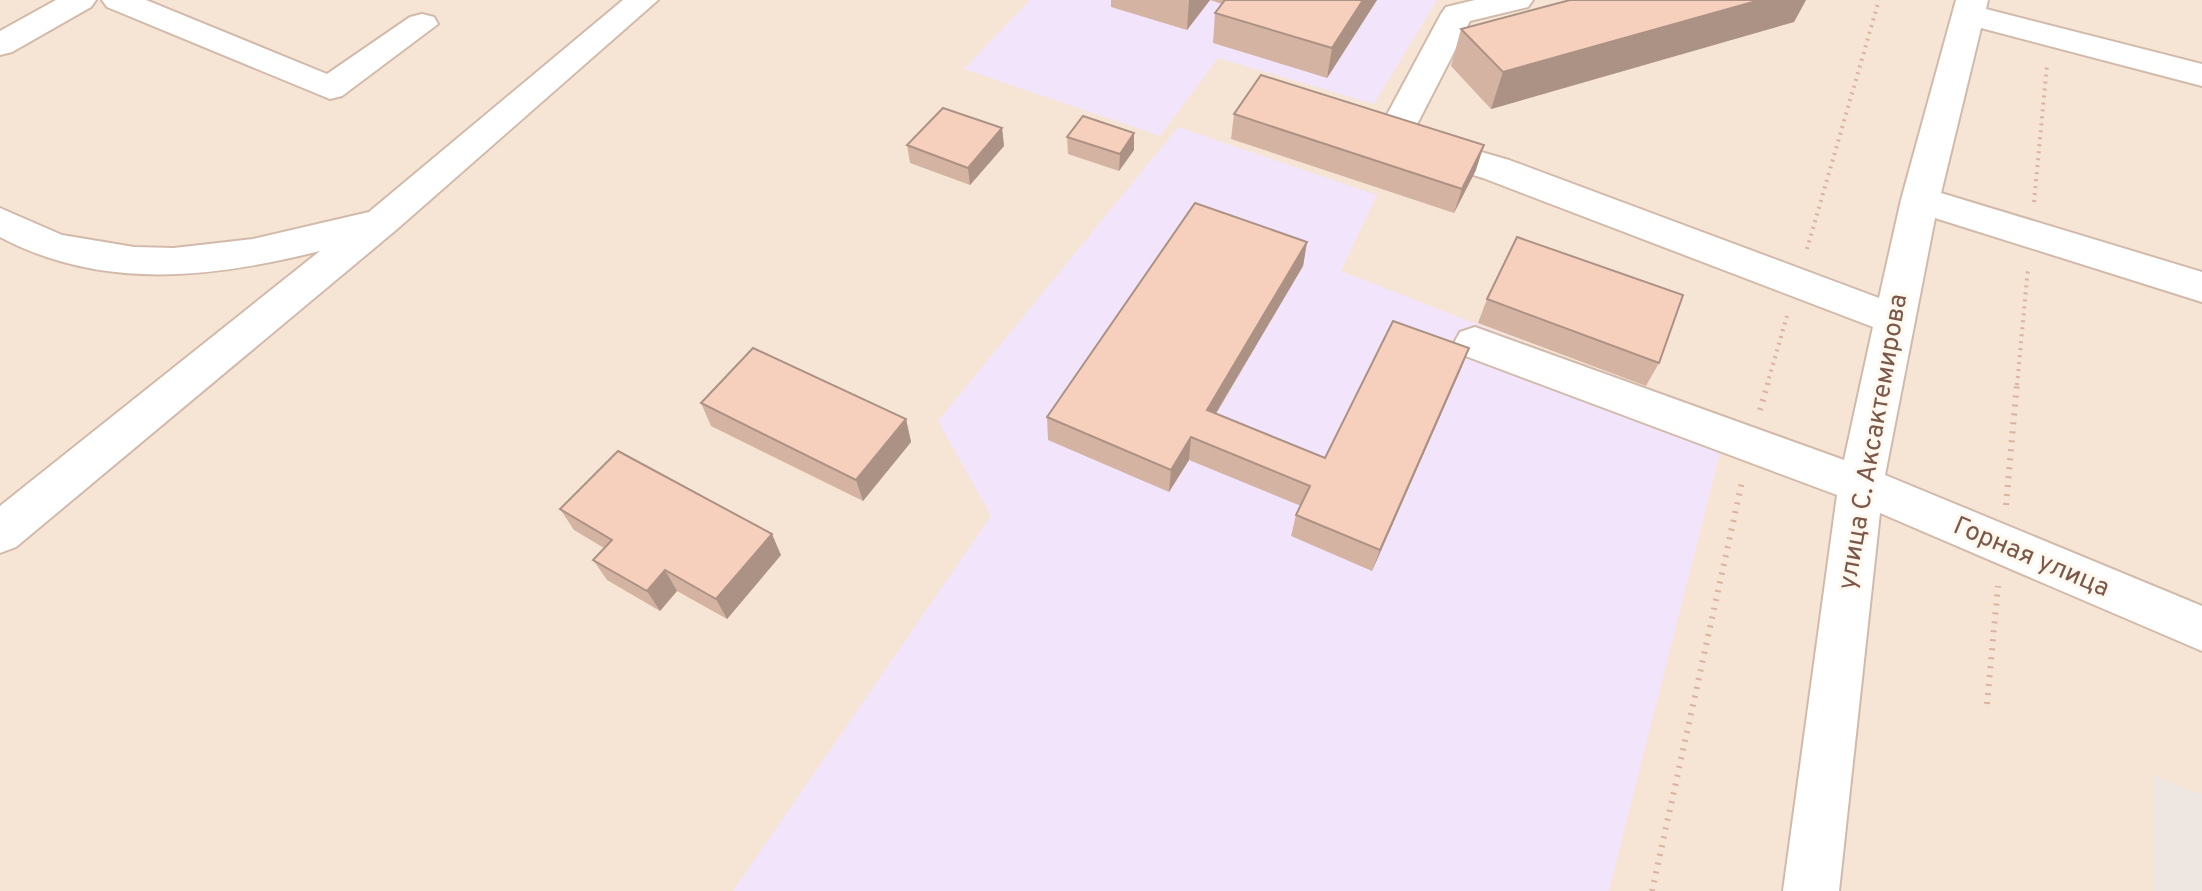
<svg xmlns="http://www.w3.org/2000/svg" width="2202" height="891" font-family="Overpass,sans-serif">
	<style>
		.residential { fill: #f6e5d5 }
		.industrial { fill: #eee7e1 }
		.education { fill: #f1e4fb }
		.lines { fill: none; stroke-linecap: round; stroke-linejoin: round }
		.minor-casing { stroke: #d2baab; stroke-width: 4 }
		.path-far1 { stroke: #dbb39f; stroke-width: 4; stroke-dasharray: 2 5; stroke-linecap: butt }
		.path { stroke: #dbb39f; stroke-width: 6; stroke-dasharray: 2 7; stroke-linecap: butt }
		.minor { fill: #fff; fill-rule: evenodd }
		.wall { fill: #d4b3a3 }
		.shaded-wall { fill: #ac9284 }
		.building { fill: #f6d0bd; stroke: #ac9284; stroke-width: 2 }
		.labels { text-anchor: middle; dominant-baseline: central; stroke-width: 6; stroke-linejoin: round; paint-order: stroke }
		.street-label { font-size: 26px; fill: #7b5849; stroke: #fff8ef }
	</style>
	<rect width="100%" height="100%" fill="#fef4e7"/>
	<rect class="residential" x="0" y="0" width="2202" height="891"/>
	<polygon class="industrial" points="2153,775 2202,795 2202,891 2153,891"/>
	<g class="education">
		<polygon points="1030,0 1437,0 1374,104 1218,58 1160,136 964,69"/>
		<polygon points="1178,127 1377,195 1341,271 1694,409 1720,453 1609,891 733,891 991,516 938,421"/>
	</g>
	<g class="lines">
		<g class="minor-casing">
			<g id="minor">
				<polygon points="56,0 96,0 91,7 12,52 0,55 0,31"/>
				<polygon points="102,0 146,0 327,74 410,17 422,14 434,17 438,24 342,96 330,99 107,7"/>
				<path d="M623,0H658L396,230L16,547L0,553V506L320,251C212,278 102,291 0,237V208L62,235L134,247L174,248L253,239L369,212Z"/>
				<polygon points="1475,0 1533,0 1528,7 1470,21 1411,136 1419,134 1509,160 1879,298 1901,200 1956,0 1988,0 1986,9 2202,64 2202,86 1981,28 1941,193 2202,272 2202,302 1935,218 1885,475 2202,606 2202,651 1880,513 1839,891 1783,891 1837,495 1460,354 1454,343 1460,332 1475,327 1844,460 1873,327 1483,178 1406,154 1401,146 1380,145 1375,137 1441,14 1446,7"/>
			</g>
		</g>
		<g class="path-far1">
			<polyline points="2034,202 2047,65"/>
			<polyline points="1807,249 1879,0"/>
			<polyline points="1767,385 1787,316"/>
			<polyline points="2017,385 2028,268"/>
		</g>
		<g class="path">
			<polyline points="1760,410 1768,383"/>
			<polyline points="2006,505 2017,383"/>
			<polyline points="1987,704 1998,586"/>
			<polyline points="1652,891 1742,482"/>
		</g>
		<use href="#minor" class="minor"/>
	</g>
	<g class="wall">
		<polygon points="1111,0 1210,0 1187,30 1111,7"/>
		<polygon points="1210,0 1377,0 1327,78 1213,43 1215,13 1222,4"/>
		<polygon points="1570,0 1806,0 1794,22 1491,109 1451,66 1461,29"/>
		<polygon points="1234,114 1476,170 1454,213 1231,139"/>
		<polygon points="1002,128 1004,146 970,185 910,163 907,145"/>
		<polygon points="1134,133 1134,150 1119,171 1068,154 1067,137"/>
		<polygon points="1307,242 1303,266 1216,414 1325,458 1469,348 1460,371 1372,571 1291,536 1296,515 1301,506 1189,460 1169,492 1048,440 1047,417"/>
		<polygon points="1487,299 1659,363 1646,386 1478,323"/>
		<polygon points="701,403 906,419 911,442 863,501 711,426"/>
		<polygon points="560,509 781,555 727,619 677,591 660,611 607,580 593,560 604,548 574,530"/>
	</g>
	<g class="shaded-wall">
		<polygon points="1189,0 1210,0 1187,30"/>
		<polygon points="1363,0 1377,0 1327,78 1332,48"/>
		<polygon points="1760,0 1806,0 1794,22 1491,109 1503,72"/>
		<polygon points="1002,128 1004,146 970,185 968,168"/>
		<polygon points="1134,133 1134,150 1119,171 1120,154"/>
		<polygon points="1484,145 1476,170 1454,213 1462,189"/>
		<polygon points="1307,242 1303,266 1204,433 1207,410"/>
		<polygon points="1469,348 1460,371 1372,571 1380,550"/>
		<polygon points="906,419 911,442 863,501 856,480"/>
		<polygon points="1191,437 1189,460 1169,492 1171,470"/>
		<polygon points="772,534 781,555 727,619 716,599"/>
		<polygon points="665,570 677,591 660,611 647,591"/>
	</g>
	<g class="building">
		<polygon points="1225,0 1363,0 1332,48 1215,13"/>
		<polygon points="1570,0 1760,0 1503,72 1461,29"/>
		<polygon points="1261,75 1484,145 1462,189 1234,114"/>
		<polygon points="943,108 1002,128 968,168 907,145"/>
		<polygon points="1083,116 1134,133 1120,154 1067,137"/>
		<polygon points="1195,203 1307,242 1207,410 1325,458 1393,321 1469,348 1380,550 1296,515 1310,486 1191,437 1171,470 1047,417"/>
		<polygon points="1517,237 1683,295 1659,363 1487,299"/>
		<polygon points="753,348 906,419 856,480 701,403"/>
		<polygon points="618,451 772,534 716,599 665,570 647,591 593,560 612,540 560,509"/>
	</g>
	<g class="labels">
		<g class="street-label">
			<text transform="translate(1874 442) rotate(-80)">улица С. Аксактемирова</text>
			<text transform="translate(2031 558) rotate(23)">Горная улица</text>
		</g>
	</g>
</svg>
